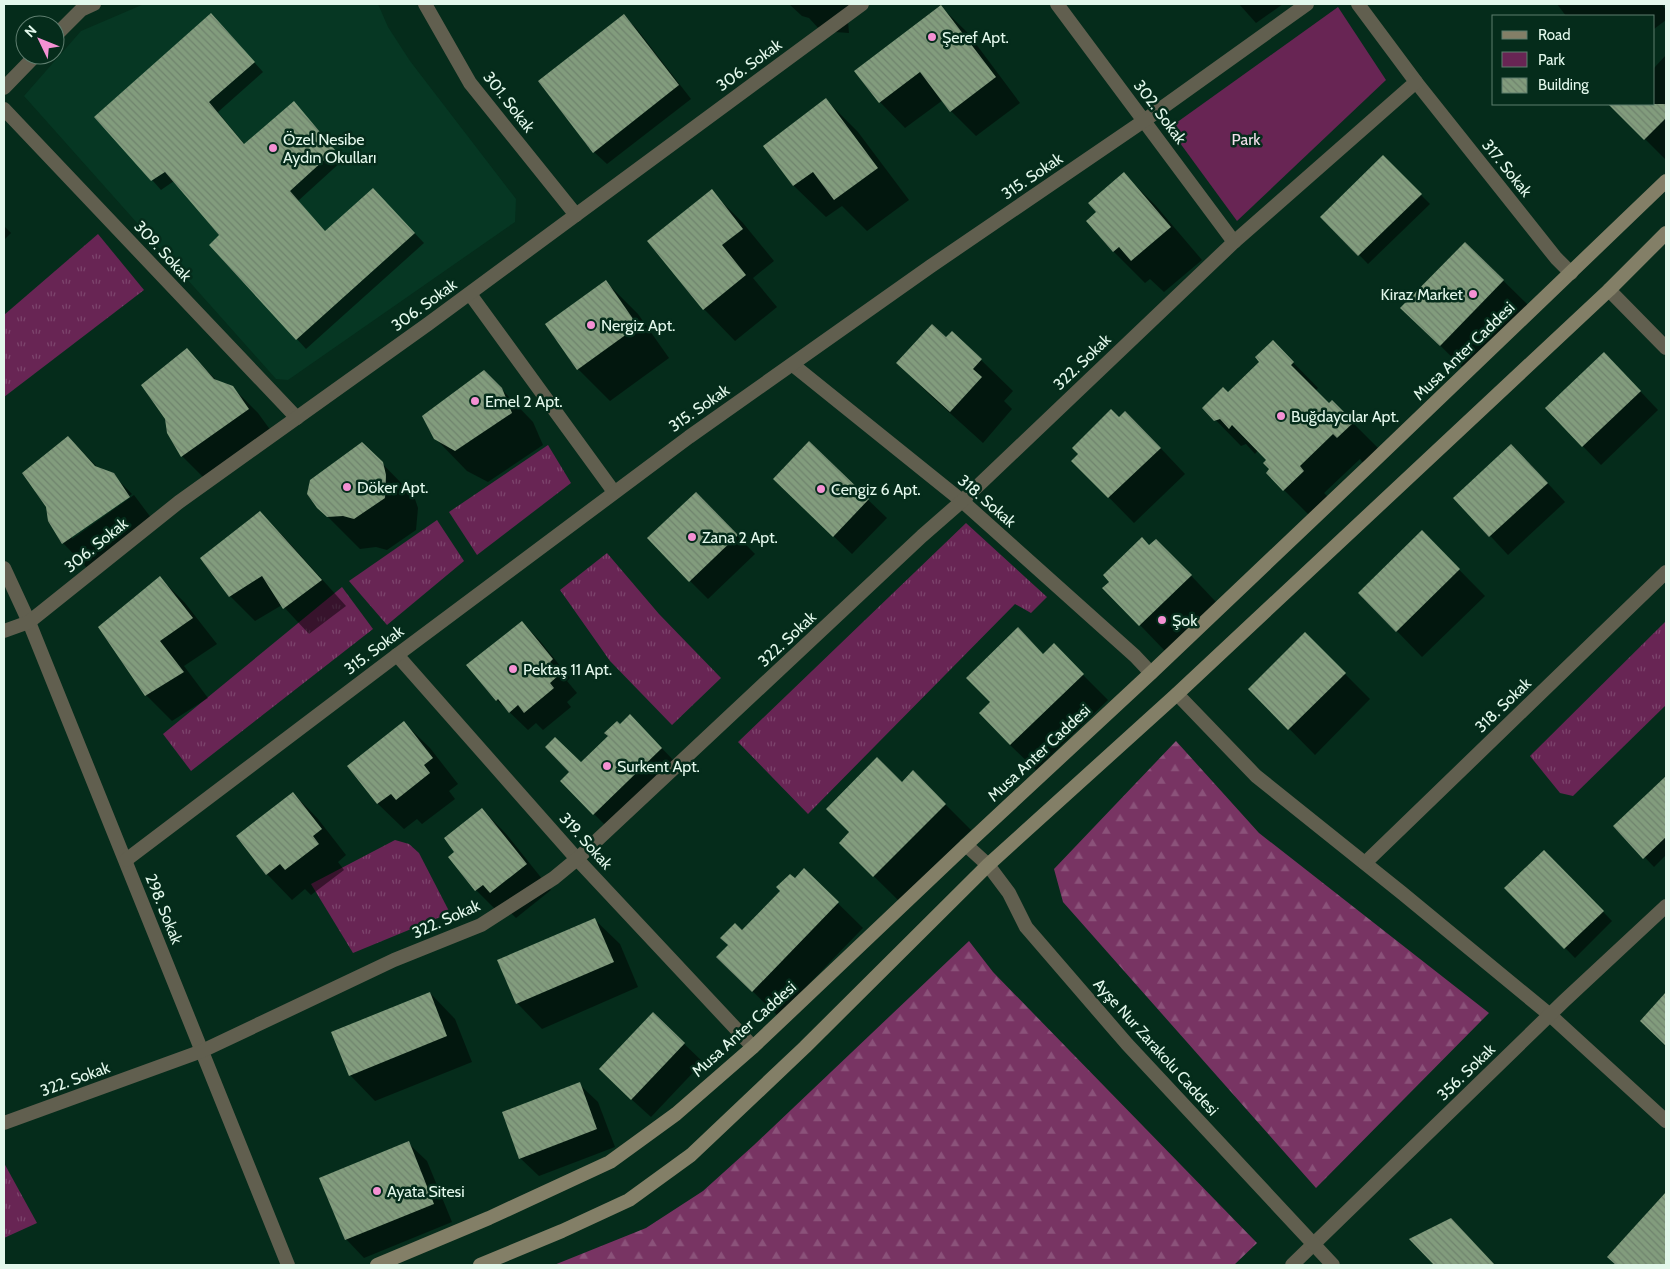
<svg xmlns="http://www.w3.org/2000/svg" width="1670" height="1269" font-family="Cabin,sans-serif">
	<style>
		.built { fill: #063723 }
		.grass { fill: url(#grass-tufts) }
		.forest { fill: url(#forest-firs) }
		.green { fill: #682554 }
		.shadow { fill: #0007 }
		.building { fill: url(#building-back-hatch) }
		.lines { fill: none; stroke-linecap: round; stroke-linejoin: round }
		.minor { stroke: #615f4f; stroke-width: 14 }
		.tertiary { stroke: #615f4f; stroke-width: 14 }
		.secondary { stroke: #837f67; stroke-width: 14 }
		.poi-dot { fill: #f491d3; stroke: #052c1b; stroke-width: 2 }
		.labels { text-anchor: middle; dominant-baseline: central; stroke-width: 5; stroke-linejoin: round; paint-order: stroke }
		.poi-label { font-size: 16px; fill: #e3f8ec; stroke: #052c1b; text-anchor: start }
		.street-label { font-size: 16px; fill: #e3f8ec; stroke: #052c1b }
		.park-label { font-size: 16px; fill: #f2ddea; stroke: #052c1b }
	</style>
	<defs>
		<pattern id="grass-tufts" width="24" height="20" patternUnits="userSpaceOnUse" patternTransform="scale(1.25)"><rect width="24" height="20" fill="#682554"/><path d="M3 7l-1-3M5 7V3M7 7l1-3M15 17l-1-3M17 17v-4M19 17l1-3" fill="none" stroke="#7d456d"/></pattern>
		<pattern id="forest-firs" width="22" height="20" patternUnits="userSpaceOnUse" patternTransform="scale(1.25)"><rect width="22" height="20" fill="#783463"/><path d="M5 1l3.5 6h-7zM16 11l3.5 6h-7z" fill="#8b527a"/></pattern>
		<pattern id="building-back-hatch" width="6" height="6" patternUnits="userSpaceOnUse" patternTransform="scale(1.25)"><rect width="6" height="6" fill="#829c7d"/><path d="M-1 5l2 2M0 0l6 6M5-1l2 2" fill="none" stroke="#6f836d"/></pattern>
	</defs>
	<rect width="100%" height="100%" fill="#052c1b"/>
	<polygon class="built" points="144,4 378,4 388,27 410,61 516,199 515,222 288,380 276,379 24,96 81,31"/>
	<g class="grass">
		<polygon points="98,234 144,290 4,397 4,315"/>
		<polygon points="548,445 571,483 477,555 449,512"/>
		<polygon points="437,520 464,561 387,625 349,581"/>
		<polygon points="966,523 1047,597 1031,613 1015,604 808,814 738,742"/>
		<polygon points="607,553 659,614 721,678 672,725 610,661 560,590"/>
		<polygon points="342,587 373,629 191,771 163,734"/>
		<polygon points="1666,621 1666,705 1573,796 1560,793 1530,756"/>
		<polygon points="395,840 409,844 419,853 450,913 353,953 311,884"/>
		<polygon points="4,1163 37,1223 4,1238"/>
	</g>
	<g class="forest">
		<polygon points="1176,741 1259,833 1489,1013 1316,1188 1063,902 1054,869"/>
		<polygon points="969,941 993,972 1257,1243 1234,1265 554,1265 646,1228 703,1191 754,1145"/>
	</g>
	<polygon class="green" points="1338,7 1386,80 1237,221 1169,128"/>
	<g class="shadow">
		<polygon points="789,4 852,4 847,9 849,33 821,31 809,18 802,16"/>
		<polygon points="1239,4 1283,4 1256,23"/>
		<polygon points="1557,4 1662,4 1666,10 1666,20 1654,29 1654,16 1566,16"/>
		<polygon points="941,7 967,32 1020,103 976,136 951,111 943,100 905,128 880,102"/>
		<polygon points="623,16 636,28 691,99 607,164 594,152"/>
		<polygon points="220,24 263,72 218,112 245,145 294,102 343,160 298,201 326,232 382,199 424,243 306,349 211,245 220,235 174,181 161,190 96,117"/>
		<polygon points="1666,55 1666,160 1614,108 1618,104 1654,104 1654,68"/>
		<polygon points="826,100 858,132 909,200 867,231 842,206 826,217 794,186 765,146"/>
		<polygon points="1383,157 1430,204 1368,264 1322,217"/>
		<polygon points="1124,174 1156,206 1202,260 1164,292 1150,279 1145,283 1114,252 1088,221 1098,212"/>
		<polygon points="711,191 743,223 774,261 753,278 777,307 735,341 704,309"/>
		<polygon points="4,226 11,233 4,240"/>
		<polygon points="1465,243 1529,306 1466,371 1402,308"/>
		<polygon points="606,282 638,314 669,358 610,401 578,369"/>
		<polygon points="946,339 981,360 1013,391 1004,401 1012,409 983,443 930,395 898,363"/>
		<polygon points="1273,342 1318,388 1315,391 1329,405 1332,402 1378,448 1363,463 1360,459 1324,493 1328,497 1309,515 1284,490 1271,469 1268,460 1258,450 1255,454 1246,444 1241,446 1204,408 1228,393 1261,362"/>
		<polygon points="187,350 218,382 232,387 258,413 274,435 207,481 182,456"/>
		<polygon points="484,371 533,422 543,445 488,482 467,471 435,438"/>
		<polygon points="1622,372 1658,410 1601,465 1546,408"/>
		<polygon points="1119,419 1151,438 1185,474 1134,523 1073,461"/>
		<polygon points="68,437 99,469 113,475 132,494 72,536 72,539 134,495 155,523 88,569 63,543 49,521"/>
		<polygon points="362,443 414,496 418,508 416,530 387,550 376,547 360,549 318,507"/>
		<polygon points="809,443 887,518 852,554 793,497"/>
		<polygon points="1530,464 1565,502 1508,555 1455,498"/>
		<polygon points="714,512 755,554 708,599 690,581"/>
		<polygon points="260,513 285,538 346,606 309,634 282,605 255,621 230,596"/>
		<polygon points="1422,532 1485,596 1422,657 1360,593"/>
		<polygon points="1150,547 1182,566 1216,602 1165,651 1140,625"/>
		<polygon points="160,578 185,603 217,644 184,666 208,698 172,721 146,695 100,627"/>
		<polygon points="522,622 540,641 570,678 567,681 577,693 567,702 571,707 543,730 536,723 528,730 497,700"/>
		<polygon points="1305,634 1370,699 1315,755 1250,689"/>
		<polygon points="1044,655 1079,671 1108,700 1036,770 1010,745"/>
		<polygon points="404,723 430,748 458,784 449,791 455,799 422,824 417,819 404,829 378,804 349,766"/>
		<polygon points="648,734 680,767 612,832 594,814 581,763"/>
		<polygon points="913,772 971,830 899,901 840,843"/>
		<polygon points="1666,778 1666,855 1654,867 1615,826"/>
		<polygon points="293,793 318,819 346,855 338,862 344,870 311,895 305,889 292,900 267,874 238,836"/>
		<polygon points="482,809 507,835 551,890 516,918 508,910 501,915 476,890 456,852"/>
		<polygon points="1544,851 1612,921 1575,958 1506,888"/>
		<polygon points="804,870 863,928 778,1016 743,982 742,931"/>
		<polygon points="594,919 620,944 638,987 542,1029 517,1003"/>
		<polygon points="430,993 455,1019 472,1062 375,1101 350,1075"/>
		<polygon points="1666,994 1666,1045 1641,1021"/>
		<polygon points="653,1014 703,1062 651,1117 619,1088"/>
		<polygon points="579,1084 598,1102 615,1147 539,1176 520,1158"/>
		<polygon points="408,1143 427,1161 452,1222 364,1258 346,1239"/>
		<polygon points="1661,1199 1666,1204 1666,1265 1618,1265 1609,1257"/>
		<polygon points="1451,1219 1476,1245 1495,1265 1435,1265 1411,1240"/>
	</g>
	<g class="building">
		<polygon points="941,5 996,77 950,112 920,72 879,103 854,71"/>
		<polygon points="211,13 255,62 209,102 244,144 294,101 335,150 290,191 325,231 373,188 415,233 296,340 209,245 219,235 165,172 151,181 94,117"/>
		<polygon points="624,14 679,85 593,153 538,81"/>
		<polygon points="826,98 878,168 834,200 813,172 793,186 763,146"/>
		<polygon points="1608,104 1666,104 1666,118 1644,140"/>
		<polygon points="1383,155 1422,194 1358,256 1320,217"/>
		<polygon points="1124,172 1171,227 1131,261 1119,247 1113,252 1086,221 1096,212 1088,203"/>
		<polygon points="712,189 743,229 722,245 746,275 703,310 647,241"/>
		<polygon points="1465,242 1504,280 1440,346 1400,308"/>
		<polygon points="606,280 638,326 577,370 545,324"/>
		<polygon points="932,324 946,337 952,331 982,359 973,369 982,377 950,412 896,363"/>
		<polygon points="1273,340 1294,362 1291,365 1329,403 1332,400 1354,422 1337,438 1333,434 1300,466 1304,471 1283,491 1266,473 1269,469 1263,463 1266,460 1232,425 1229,429 1220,419 1214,421 1202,408 1223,387 1228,392 1259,362 1255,357"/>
		<polygon points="187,348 214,379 233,386 249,409 181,457 167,433 165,419 141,385"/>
		<polygon points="1604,352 1641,391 1582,447 1545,408"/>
		<polygon points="484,370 502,388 512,413 455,451 434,439 422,416"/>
		<polygon points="1111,409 1119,417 1125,411 1161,448 1108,498 1071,461 1078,454 1072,448"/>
		<polygon points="68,436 95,466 114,473 130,497 62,544 48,521 46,507 22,473"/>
		<polygon points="809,441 869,499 833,537 773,479"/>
		<polygon points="362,442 383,462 386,475 385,498 354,519 343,516 327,517 317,508 307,494 310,480"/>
		<polygon points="1511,444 1548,483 1489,537 1453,498"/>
		<polygon points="696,492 738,535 689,582 647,538"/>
		<polygon points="260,511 322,580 283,609 262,576 229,597 200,558"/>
		<polygon points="1422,530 1460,569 1396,632 1358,593"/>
		<polygon points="1142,537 1149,545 1156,539 1192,575 1139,626 1102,588 1109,582 1103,575"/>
		<polygon points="160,576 193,618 160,641 184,672 145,696 98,627"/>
		<polygon points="522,621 553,659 550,662 560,674 550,683 554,688 524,713 518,705 509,713 498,699 496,701 466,665"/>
		<polygon points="1018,627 1043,654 1054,643 1084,674 1010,745 979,713 990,702 966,678"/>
		<polygon points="1305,632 1346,673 1288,730 1248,689"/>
		<polygon points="630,714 662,748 593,815 560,781 569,772 545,747 555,737 581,762 608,736 604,733 617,721 620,724"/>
		<polygon points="404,721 433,758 424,765 430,773 396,800 391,794 377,804 347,766"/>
		<polygon points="877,757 902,782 913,770 946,804 873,877 839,843 849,832 826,809"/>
		<polygon points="1666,776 1666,837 1643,859 1613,826"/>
		<polygon points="293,792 322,829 313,836 319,844 285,870 280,864 266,875 236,836"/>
		<polygon points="482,808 527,864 490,893 483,885 475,891 448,857 454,852 444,838"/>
		<polygon points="1544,850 1604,911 1564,949 1504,888"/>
		<polygon points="804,868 839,902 752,992 716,957 728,945 720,938 735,923 742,930 780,891 776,887 790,874 795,878"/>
		<polygon points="595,918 614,962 516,1004 497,960"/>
		<polygon points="430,992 447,1036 349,1076 331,1032"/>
		<polygon points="1666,992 1666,1046 1640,1021"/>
		<polygon points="653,1012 685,1043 631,1100 599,1069"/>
		<polygon points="580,1082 597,1129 519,1159 502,1112"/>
		<polygon points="409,1141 434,1204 345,1240 319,1178"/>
		<polygon points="1666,1192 1666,1265 1616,1265 1607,1257"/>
		<polygon points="1451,1218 1495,1265 1434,1265 1409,1239"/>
	</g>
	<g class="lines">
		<g class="minor">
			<polyline points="425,4 470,83 576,215"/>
			<polyline points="1057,4 1234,242"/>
			<polyline points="55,36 81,10 94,4"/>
			<polyline points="1416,82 1556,258 1571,273"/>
			<polyline points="4,88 36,55"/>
			<polyline points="4,109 297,418"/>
			<polyline points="1609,290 1666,348"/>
			<polyline points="470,294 614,492"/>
			<polyline points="793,365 962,501 1135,656 1151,673"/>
			<polyline points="4,568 29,622 288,1265"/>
			<polyline points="4,631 29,622 179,502 428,324 862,4"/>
			<polyline points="397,655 577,859 753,1047"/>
			<polyline points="1177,694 1256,776 1402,893 1550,1015 1666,1121"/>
			<polyline points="126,860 397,655 689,437 931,266 1145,120 1307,4"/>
			<polyline points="1365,863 1666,572"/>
			<polyline points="4,1123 202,1051 394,960 481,925 554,878 577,859 922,536 962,501 1234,242 1416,82 1358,4"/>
			<polyline points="1292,1265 1564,1001 1666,906"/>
		</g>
		<polyline class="tertiary" points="966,845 988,865 1009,893 1026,927 1127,1044 1333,1265"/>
		<g class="secondary">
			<polyline points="377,1265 489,1218 610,1162 676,1114 753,1047 966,845 1151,673 1372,463 1666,181"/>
			<polyline points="480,1265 562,1231 629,1200 691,1155 805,1047 988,865 1177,694 1609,290 1666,233"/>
		</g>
	</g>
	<g class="poi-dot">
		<circle cx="932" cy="37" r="5"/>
		<circle cx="273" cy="148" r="5"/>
		<circle cx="1473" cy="294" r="5"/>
		<circle cx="591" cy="325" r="5"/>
		<circle cx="475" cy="401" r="5"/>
		<circle cx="1281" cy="416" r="5"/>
		<circle cx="347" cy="487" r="5"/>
		<circle cx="821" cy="489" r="5"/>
		<circle cx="692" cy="537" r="5"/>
		<circle cx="1162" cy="620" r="5"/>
		<circle cx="513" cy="669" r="5"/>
		<circle cx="607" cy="766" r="5"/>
		<circle cx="377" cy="1191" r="5"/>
	</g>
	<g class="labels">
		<g class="poi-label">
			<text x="942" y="37">Şeref Apt.</text>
			<text x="283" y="139">Özel Nesibe<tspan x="283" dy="18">Aydın Okulları</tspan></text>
			<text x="1463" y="294" text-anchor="end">Kiraz Market</text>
			<text x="601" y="325">Nergiz Apt.</text>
			<text x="485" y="401">Emel 2 Apt.</text>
			<text x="1291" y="416">Buğdaycılar Apt.</text>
			<text x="357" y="487">Döker Apt.</text>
			<text x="831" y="489">Cengiz 6 Apt.</text>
			<text x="702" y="537">Zana 2 Apt.</text>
			<text x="1172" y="620">Şok</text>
			<text x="523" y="669">Pektaş 11 Apt.</text>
			<text x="617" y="766">Surkent Apt.</text>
			<text x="387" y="1191">Ayata Sitesi</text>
		</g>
		<g class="street-label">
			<text transform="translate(749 65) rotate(-36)">306. Sokak</text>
			<text transform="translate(509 102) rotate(52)">301. Sokak</text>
			<text transform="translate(1160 112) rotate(53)">302. Sokak</text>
			<text transform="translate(1507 168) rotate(51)">317. Sokak</text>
			<text transform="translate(1032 176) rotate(-34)">315. Sokak</text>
			<text transform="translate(163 251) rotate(47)">309. Sokak</text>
			<text transform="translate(424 305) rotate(-36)">306. Sokak</text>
			<text transform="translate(1464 351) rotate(-44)">Musa Anter Caddesi</text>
			<text transform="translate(1082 362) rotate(-44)">322. Sokak</text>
			<text transform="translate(699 408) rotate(-35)">315. Sokak</text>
			<text transform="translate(987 501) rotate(41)">318. Sokak</text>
			<text transform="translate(96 545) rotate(-39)">306. Sokak</text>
			<text transform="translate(787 639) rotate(-43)">322. Sokak</text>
			<text transform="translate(374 650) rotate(-37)">315. Sokak</text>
			<text transform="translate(1503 705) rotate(-44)">318. Sokak</text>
			<text transform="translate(1039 753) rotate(-43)">Musa Anter Caddesi</text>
			<text transform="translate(586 841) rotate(48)">319. Sokak</text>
			<text transform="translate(164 909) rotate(68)">298. Sokak</text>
			<text transform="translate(446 919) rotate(-24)">322. Sokak</text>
			<text transform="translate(744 1029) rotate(-42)">Musa Anter Caddesi</text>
			<text transform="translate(1156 1047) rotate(48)">Ayşe Nur Zarakolu Caddesi</text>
			<text transform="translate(1466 1072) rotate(-44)">356. Sokak</text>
			<text transform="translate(75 1079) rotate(-20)">322. Sokak</text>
		</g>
		<g class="park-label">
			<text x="1246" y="139">Park</text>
		</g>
	</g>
	<rect width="1670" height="1269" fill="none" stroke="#e3f8ec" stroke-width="10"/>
	<rect x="1492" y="15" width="162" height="90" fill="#052c1b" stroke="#5e7e6f"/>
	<rect x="1502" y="31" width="25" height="8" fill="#837f67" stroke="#5e7e6f"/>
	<text x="1538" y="40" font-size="15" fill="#e3f8ec">Road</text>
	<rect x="1502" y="52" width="25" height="15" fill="#682554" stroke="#5e7e6f"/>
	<text x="1538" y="65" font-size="15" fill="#e3f8ec">Park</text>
	<rect x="1502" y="78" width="25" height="15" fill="url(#building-back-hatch)" stroke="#5e7e6f"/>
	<text x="1538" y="90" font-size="15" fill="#e3f8ec">Building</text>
	<g transform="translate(40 40) rotate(313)"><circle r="24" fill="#052c1b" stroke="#5e7e6f"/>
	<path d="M0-4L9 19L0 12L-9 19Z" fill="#f491d3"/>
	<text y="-8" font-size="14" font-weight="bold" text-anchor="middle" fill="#e3f8ec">N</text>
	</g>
</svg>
